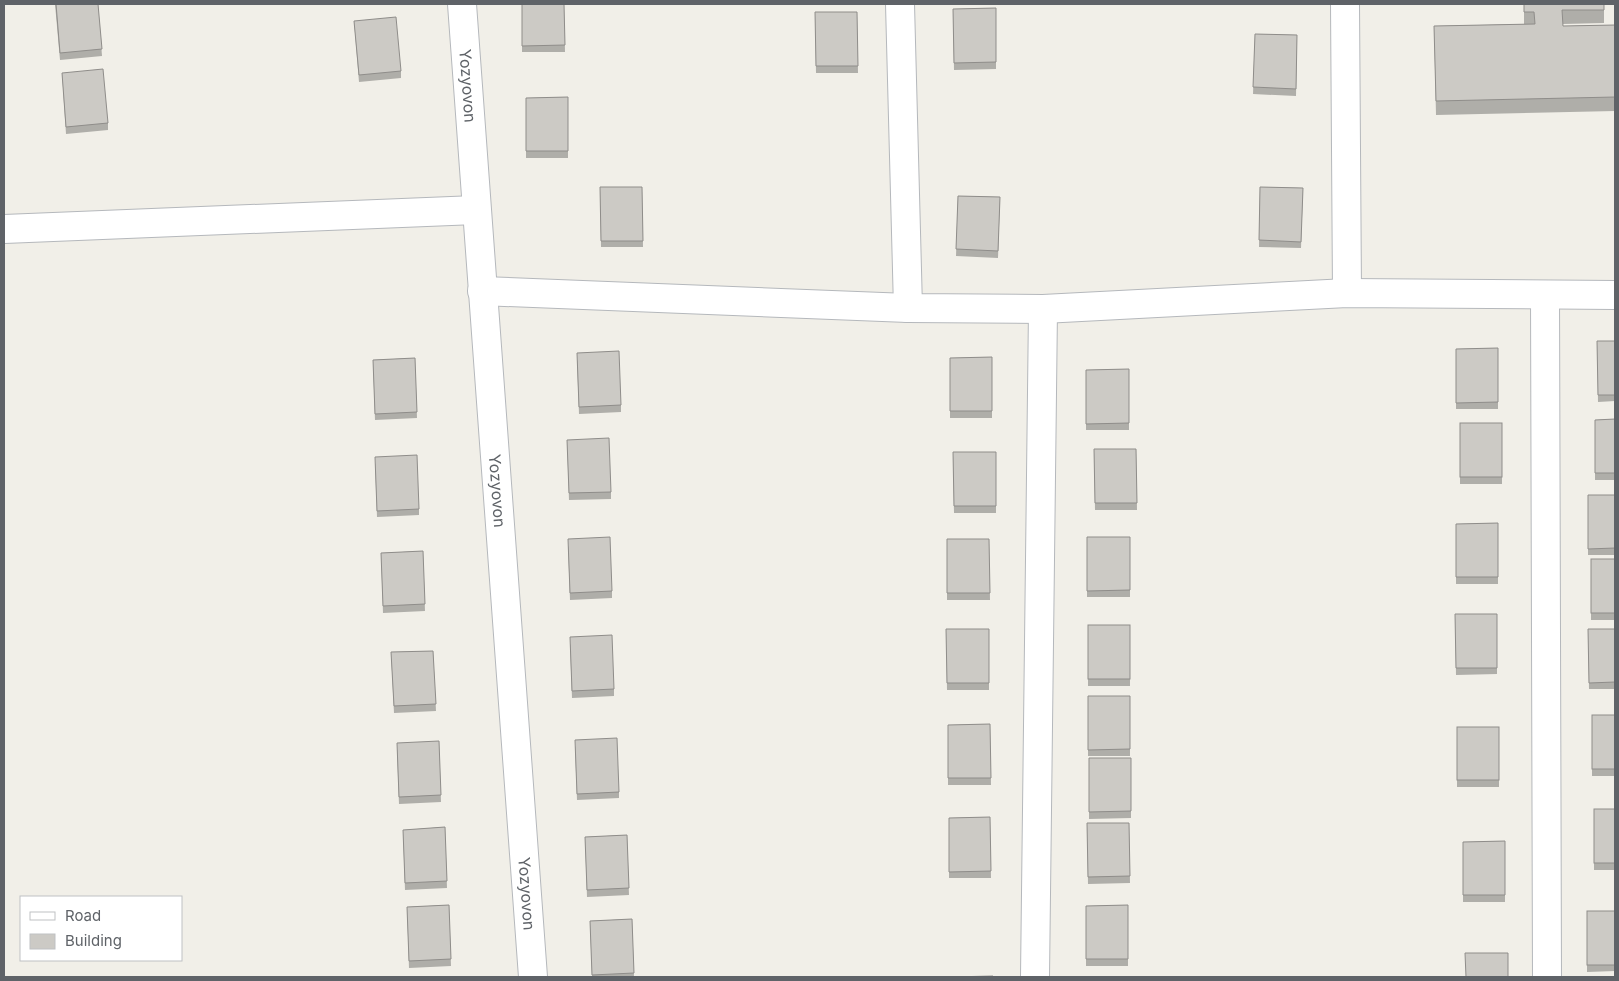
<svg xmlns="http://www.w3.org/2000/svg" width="1619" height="981" font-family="Inter,sans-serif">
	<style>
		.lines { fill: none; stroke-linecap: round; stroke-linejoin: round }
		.minor-casing { stroke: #b5b8bc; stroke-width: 30 }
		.minor { stroke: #fff; stroke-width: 28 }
		.wall { fill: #afaea9 }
		.building { fill: #cccac5; stroke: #8f8d8a }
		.labels { text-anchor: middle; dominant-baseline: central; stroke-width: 4.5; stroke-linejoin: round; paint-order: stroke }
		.street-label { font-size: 16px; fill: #5f6368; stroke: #fff }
	</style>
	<rect width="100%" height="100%" fill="#f1efe8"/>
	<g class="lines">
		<g class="minor-casing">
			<g id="minor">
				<path id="s1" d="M462,4L533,977"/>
				<polyline points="900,4 908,308"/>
				<polyline points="1345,4 1347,293"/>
				<polyline points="4,229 476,210"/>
				<polyline points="482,291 908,308 1043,309 1347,293 1615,295"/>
				<polyline points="1545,295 1547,977"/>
				<polyline points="1035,977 1043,309"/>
			</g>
		</g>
		<use href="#minor" class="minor"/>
	</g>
	<g class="wall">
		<polygon points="55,4 98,4 102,56 60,60"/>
		<polygon points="522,4 564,4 565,52 522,52"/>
		<polygon points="1524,4 1604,4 1604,23 1563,24 1563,26 1615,25 1615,111 1436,115 1434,26 1524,24"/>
		<polygon points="996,8 996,69 954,70 953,9"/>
		<polygon points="815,12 857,12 858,73 816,73"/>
		<polygon points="354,21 401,71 401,78 359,82"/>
		<polygon points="1255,34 1297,35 1296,96 1253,94"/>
		<polygon points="62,73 108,123 108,130 66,134"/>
		<polygon points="568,97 568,158 526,158 526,98"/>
		<polygon points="600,187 642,187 643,247 601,247"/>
		<polygon points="1260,187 1303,188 1301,248 1259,247"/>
		<polygon points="958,196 1000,197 998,258 956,256"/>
		<polygon points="1597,341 1615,341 1615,401 1598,402"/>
		<polygon points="1498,348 1498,409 1456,409 1456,349"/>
		<polygon points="992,357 992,418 950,418 950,358"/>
		<polygon points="415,358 417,418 375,420 373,360"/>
		<polygon points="577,360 621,405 621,412 579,414"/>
		<polygon points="1129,369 1129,430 1086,430 1086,370"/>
		<polygon points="1615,419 1615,480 1595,480 1595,420"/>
		<rect x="1460" y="423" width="42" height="61"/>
		<polygon points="567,440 611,492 611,499 569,500"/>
		<polygon points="1094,449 1136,449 1137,510 1095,510"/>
		<polygon points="953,452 996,452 996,513 954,513"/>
		<polygon points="375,463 419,509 419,515 377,517"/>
		<rect x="1588" y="495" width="27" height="60"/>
		<polygon points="1498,523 1498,584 1456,584 1456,524"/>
		<rect x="1087" y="537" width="43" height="60"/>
		<polygon points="947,539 989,539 990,600 947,600"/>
		<polygon points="568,546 612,591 612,598 570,600"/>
		<polygon points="423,551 425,611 383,613 381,553"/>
		<rect x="1591" y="559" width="24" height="61"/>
		<polygon points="1455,614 1497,614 1497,674 1456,675"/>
		<rect x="1088" y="625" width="42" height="61"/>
		<polygon points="946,629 989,629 989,690 947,690"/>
		<polygon points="1588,629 1615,629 1615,689 1589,689"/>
		<polygon points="570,644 614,689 614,696 572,698"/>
		<polygon points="433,651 436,711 394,713 391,652"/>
		<rect x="1088" y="696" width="42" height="60"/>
		<rect x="1592" y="715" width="23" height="61"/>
		<polygon points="990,724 991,785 948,785 948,725"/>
		<rect x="1457" y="727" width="42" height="60"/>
		<polygon points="439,741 441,802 399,804 397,750"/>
		<polygon points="575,746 619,792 619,798 577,800"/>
		<polygon points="1089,758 1131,758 1131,818 1089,819"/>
		<rect x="1594" y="809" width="21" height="61"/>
		<polygon points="990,817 991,878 949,878 949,818"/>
		<polygon points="1087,823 1129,823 1130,883 1088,884"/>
		<polygon points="445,827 447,888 405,890 403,830"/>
		<polygon points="627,835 629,895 587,897 585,837"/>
		<polygon points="1505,841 1505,902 1463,902 1463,842"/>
		<polygon points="449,905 451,966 409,968 407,907"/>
		<polygon points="1128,905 1128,966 1086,966 1086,906"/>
		<polygon points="1587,911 1615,911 1615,971 1587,972"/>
		<polygon points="632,919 634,977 592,977 590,921"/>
	</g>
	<g class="building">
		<polygon points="56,4 98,4 102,49 60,53"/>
		<polygon points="522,4 564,4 565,45 522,46"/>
		<polygon points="1524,4 1604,4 1604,10 1562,10 1563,26 1615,25 1615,97 1436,101 1434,26 1535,24 1534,12 1524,12"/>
		<polygon points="996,8 996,62 954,63 953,9"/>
		<polygon points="815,12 857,12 858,66 816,66"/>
		<polygon points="396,17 401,71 359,75 354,21"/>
		<polygon points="1255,34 1297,35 1296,89 1253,87"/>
		<polygon points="103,69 108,123 66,127 62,73"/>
		<polygon points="568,97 568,151 526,151 526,98"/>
		<polygon points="600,187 642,187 643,241 601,241"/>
		<polygon points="1260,187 1303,188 1301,242 1259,240"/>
		<polygon points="958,196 1000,197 998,251 956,249"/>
		<polygon points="1597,341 1615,341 1615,395 1598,395"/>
		<polygon points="1498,348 1498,402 1456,403 1456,349"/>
		<polygon points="619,351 621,405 579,407 577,353"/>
		<polygon points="992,357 992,411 950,411 950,358"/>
		<polygon points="415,358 417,412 375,414 373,360"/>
		<polygon points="1129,369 1129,423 1086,424 1086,370"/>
		<polygon points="1615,419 1615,473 1595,473 1595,420"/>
		<rect x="1460" y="423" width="42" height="54"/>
		<polygon points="609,438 611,492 569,493 567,440"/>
		<polygon points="1094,449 1136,449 1137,503 1095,503"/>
		<polygon points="953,452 996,452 996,506 954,506"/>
		<polygon points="417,455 419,509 377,511 375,457"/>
		<polygon points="1588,495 1615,495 1615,548 1588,549"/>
		<polygon points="1498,523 1498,577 1456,577 1456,524"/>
		<polygon points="610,537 612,591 570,593 568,539"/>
		<polygon points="1087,537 1130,537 1130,590 1087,591"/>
		<polygon points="947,539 989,539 990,593 947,593"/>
		<polygon points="423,551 425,604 383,606 381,553"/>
		<rect x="1591" y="559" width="24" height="54"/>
		<polygon points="1455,614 1497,614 1497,668 1456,668"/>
		<rect x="1088" y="625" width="42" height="54"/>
		<polygon points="946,629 989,629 989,683 947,683"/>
		<polygon points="1588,629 1615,629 1615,682 1589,683"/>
		<polygon points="612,635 614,689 572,691 570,637"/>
		<polygon points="433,651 436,704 394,706 391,652"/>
		<polygon points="1088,696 1130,696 1130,749 1088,750"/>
		<rect x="1592" y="715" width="23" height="54"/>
		<polygon points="990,724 991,778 948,778 948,725"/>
		<rect x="1457" y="727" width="42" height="53"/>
		<polygon points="617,738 619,792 577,794 575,740"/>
		<polygon points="439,741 441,795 399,797 397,743"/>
		<polygon points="1089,758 1131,758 1131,811 1089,812"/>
		<rect x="1594" y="809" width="21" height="54"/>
		<polygon points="990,817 991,871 949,872 949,818"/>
		<polygon points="1087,823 1129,823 1130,876 1088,877"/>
		<polygon points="445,827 447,881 405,883 403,830"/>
		<polygon points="627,835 629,888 587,890 585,837"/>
		<polygon points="1505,841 1505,895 1463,895 1463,842"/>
		<polygon points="449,905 451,959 409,961 407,907"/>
		<polygon points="1128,905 1128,959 1086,959 1086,906"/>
		<rect x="1587" y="911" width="28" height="54"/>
		<polygon points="632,919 634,973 592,975 590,921"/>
		<polygon points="1465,953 1508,953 1508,977 1466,977"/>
		<polygon points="993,976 993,977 951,977"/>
	</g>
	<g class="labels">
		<g class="street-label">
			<text stroke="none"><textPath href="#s1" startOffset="82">Yozyovon</textPath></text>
			<text stroke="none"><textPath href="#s1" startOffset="488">Yozyovon</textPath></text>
			<text stroke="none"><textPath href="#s1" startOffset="892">Yozyovon</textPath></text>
		</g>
	</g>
	<rect width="1619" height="981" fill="none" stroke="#5f6368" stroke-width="10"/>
	<rect x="20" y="896" width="162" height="65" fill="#ffffff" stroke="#bfc1c3"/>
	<rect x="30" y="912" width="25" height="8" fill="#ffffff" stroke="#bfc1c3"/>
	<text x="65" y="921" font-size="15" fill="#5f6368">Road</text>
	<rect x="30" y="934" width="25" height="15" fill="#cccac5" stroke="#bfc1c3"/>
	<text x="65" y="946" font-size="15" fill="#5f6368">Building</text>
</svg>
